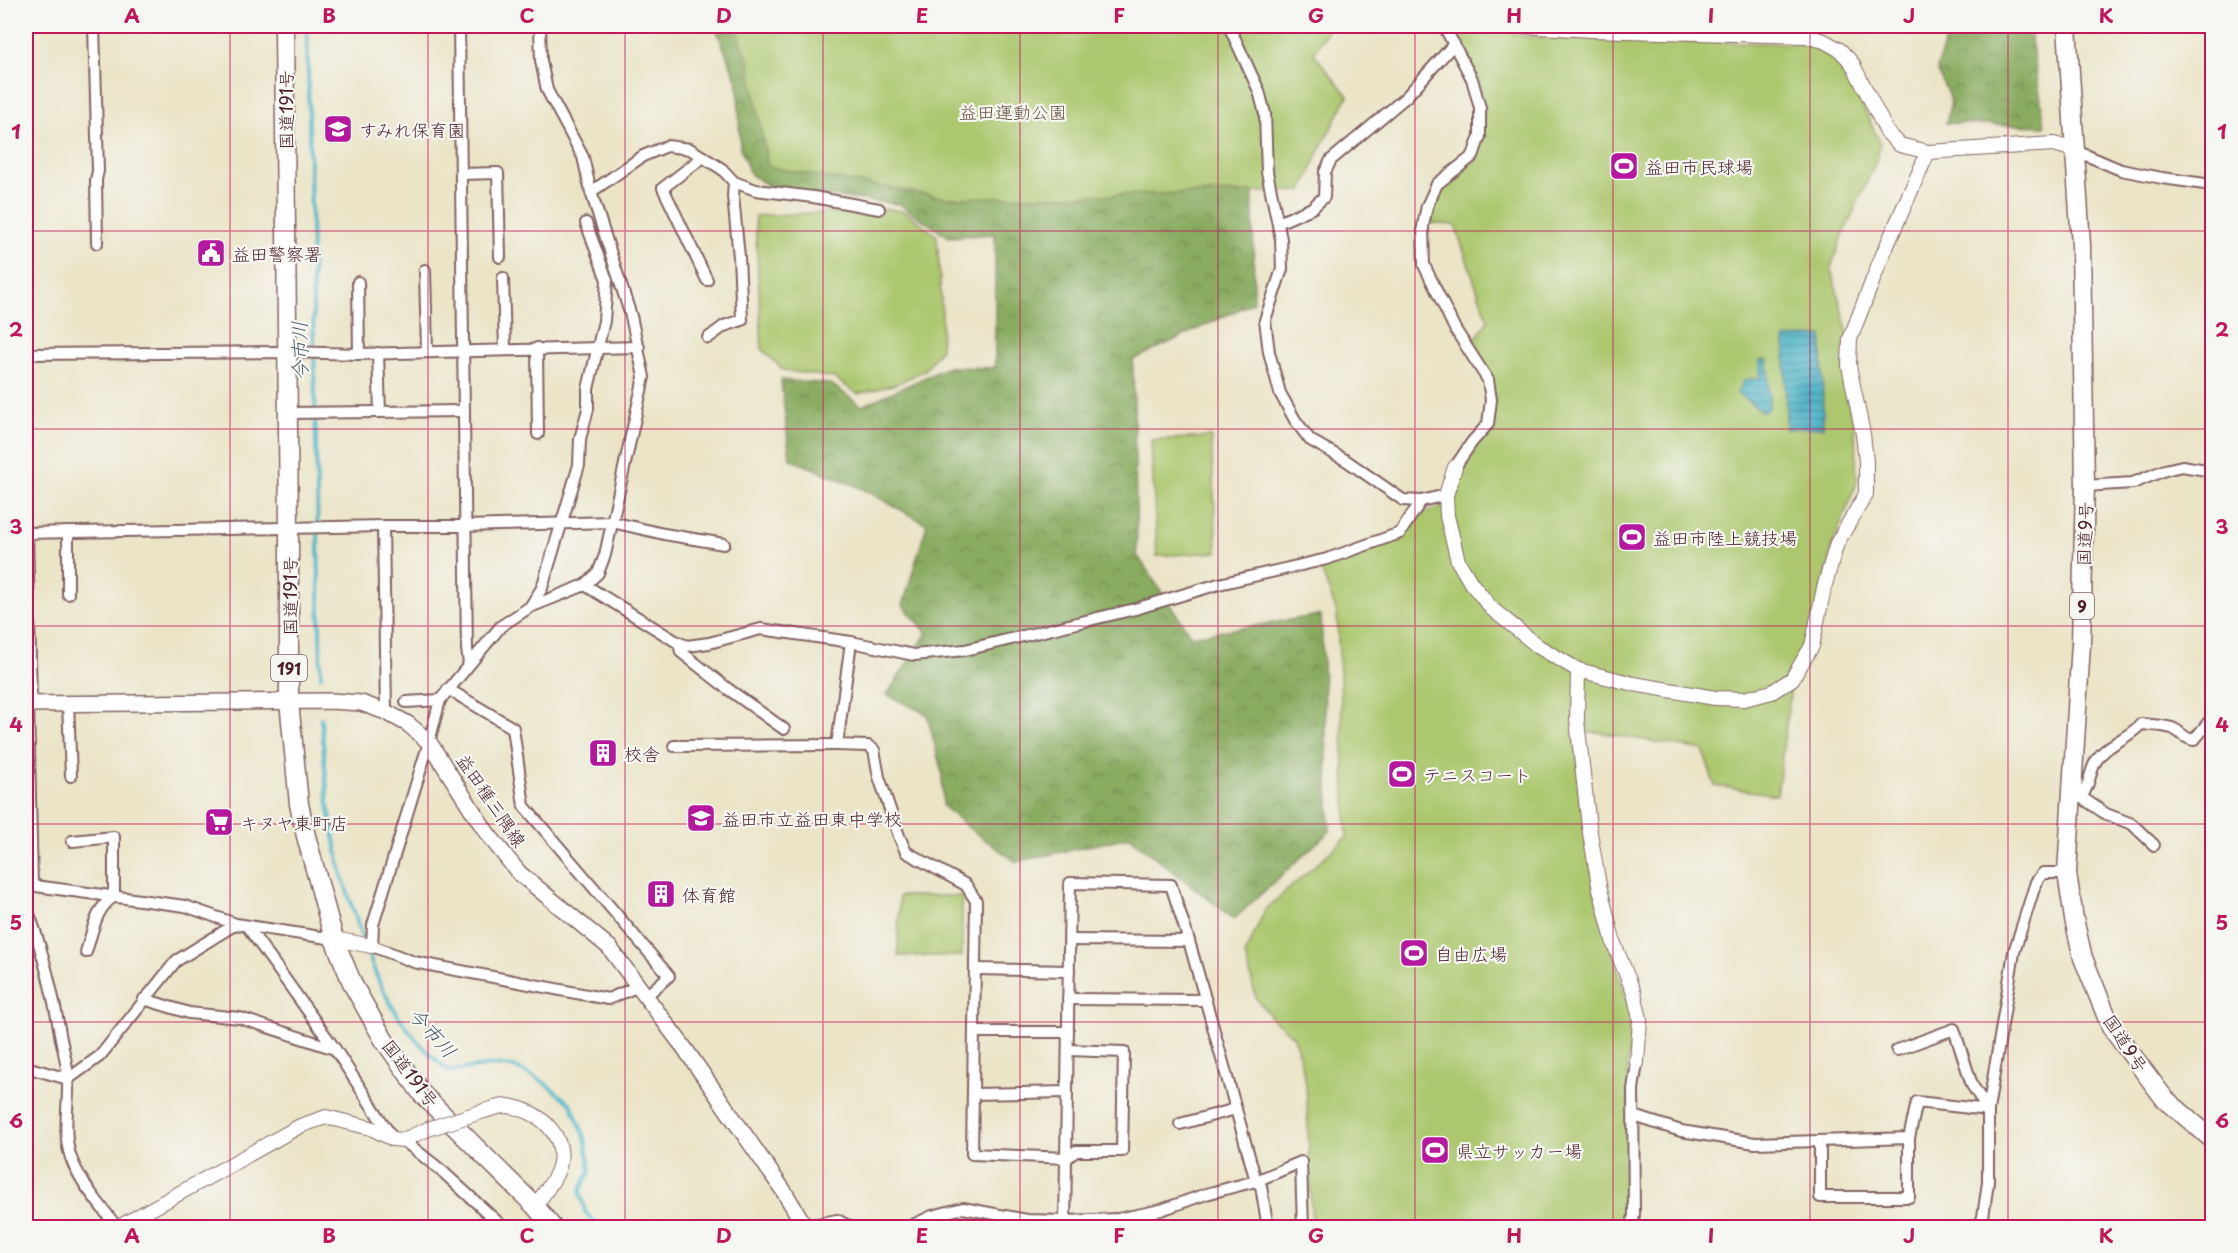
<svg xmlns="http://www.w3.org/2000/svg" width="2238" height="1253" font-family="'Playpen Sans','Klee One',sans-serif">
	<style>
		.forest { fill: url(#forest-crowns); stroke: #6a6646; stroke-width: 1.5 }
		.park { fill: #acc76e; stroke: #7b734c; stroke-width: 1.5 }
		.water { fill: url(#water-rules); stroke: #496878; stroke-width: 1.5 }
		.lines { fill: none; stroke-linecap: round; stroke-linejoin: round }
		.stream { stroke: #48b2c6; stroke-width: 4 }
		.minor-casing { stroke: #826462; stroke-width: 14 }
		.tertiary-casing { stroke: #826462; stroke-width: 16 }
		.secondary-casing { stroke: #826462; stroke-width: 18 }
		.trunk-casing { stroke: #826462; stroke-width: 21 }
		.minor { stroke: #fff; stroke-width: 10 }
		.tertiary { stroke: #fff; stroke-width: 14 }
		.secondary { stroke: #fff; stroke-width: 15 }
		.trunk { stroke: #fff; stroke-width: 18 }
		.tertiary-bridge-casing { stroke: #826462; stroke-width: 16; stroke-linecap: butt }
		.tertiary-bridge { stroke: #fff; stroke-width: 14 }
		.grid { fill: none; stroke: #c2185b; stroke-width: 1.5; stroke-opacity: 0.55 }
		.labels { text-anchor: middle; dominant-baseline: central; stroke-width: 4.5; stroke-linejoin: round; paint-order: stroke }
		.shield { fill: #f6f6f2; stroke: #7e6067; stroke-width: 1.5 }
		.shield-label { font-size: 16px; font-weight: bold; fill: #4a1f2b }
		.street-label { font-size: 18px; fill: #4a1f2b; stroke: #f6f6f2 }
		.park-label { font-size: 18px; fill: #67513f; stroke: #f6f6f2 }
		.poi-label { font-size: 18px; fill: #4a1f2b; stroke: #f6f6f2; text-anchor: start }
		.water-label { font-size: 20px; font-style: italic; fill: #495a69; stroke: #f6f6f2 }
		.neatline { fill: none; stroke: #c2185b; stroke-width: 2 }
		.grid-label { font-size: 20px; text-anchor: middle; font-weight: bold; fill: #c2185b }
	</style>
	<defs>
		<pattern id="forest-crowns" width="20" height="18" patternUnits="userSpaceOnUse" patternTransform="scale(1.5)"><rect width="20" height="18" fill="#89ac61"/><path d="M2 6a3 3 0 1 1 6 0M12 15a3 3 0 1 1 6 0" fill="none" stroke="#728b50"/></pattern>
		<pattern id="water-rules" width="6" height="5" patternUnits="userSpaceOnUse" patternTransform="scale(1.5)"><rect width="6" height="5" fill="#48b2c6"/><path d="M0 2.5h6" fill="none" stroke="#3e90a1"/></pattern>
	</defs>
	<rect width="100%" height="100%" fill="#f6f6f2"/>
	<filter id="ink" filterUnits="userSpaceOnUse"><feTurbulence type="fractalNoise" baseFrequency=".0167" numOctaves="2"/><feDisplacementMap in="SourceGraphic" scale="12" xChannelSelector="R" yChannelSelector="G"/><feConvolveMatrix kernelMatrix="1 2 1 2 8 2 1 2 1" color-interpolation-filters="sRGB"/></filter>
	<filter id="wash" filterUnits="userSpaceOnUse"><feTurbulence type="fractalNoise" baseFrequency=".008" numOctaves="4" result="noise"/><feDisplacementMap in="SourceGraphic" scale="24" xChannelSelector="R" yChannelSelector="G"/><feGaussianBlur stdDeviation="1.35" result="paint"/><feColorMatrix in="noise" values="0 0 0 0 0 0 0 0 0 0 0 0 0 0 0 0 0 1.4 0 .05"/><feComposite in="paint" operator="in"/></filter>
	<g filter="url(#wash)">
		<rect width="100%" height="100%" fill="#ebe4c7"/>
		<g class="forest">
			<polygon points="715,26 1201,26 1252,113 1254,302 1133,360 1137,555 1191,636 1321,615 1330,831 1234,919 1129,837 1016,862 970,829 943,806 942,773 927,714 887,695 927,633 903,605 927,524 861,488 790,459 781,380 831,384 862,406 948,367 995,368 995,234 948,237 899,204 775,190 750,174 740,147 738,84"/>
			<polygon points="1949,26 2029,26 2045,126 1946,123 1951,102 1937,69"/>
		</g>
		<g class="park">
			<polygon points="736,26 1330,26 1314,54 1348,96 1323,143 1302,191 948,198 768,167 749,62"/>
			<path d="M1459,26H1484L1524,36L1800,44L1819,47L1835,58L1849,76L1880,143L1877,159L1839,244L1831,268L1847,331L1846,371L1855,430L1857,482L1833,544L1812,646L1792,679L1777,795L1715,786L1703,750L1597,732L1575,734L1595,893L1632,1017L1628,1063L1631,1215L1628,1227H1312L1306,1082L1294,1037L1273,1019L1256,998L1245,954L1265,910L1347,837L1337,613L1320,566L1401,538L1417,514L1453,504L1460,472L1472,450L1489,429L1496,400L1471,345L1488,321L1455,225L1429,223C1437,185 1447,183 1476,160L1485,109L1478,79L1455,36Z"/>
			<polygon points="889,209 906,212 937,236 942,315 941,349 925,370 896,384 858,394 834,378 783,370 762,349 755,216"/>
			<polygon points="1211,437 1217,552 1157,556 1151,440"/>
			<polygon points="899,896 962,896 962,956 898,956"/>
		</g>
		<g class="water">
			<polygon points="1822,336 1823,427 1786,429 1785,338"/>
			<polygon points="1760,360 1768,360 1769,408 1763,412 1737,393 1744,380 1760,378"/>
		</g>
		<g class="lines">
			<g class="stream">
				<polyline points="307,26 321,677"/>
				<polyline points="321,718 328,804 341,872 363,940"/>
				<path d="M366,947C381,996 409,1040 449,1071L493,1065L514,1067L542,1081L571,1104L585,1137L590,1171L580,1191L585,1212L601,1228"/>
			</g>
		</g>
	</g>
	<g filter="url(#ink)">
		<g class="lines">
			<g class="minor-casing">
				<g id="minor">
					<polyline points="94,26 98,171 96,180 97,243"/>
					<polyline points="459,26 467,649 469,664"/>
					<polyline points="540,26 541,61 547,90 583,157 591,192 631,316 644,377 605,555 598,573 585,585 530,607 501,626 440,700 429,742 373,925 372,946 414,962 608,999 639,986"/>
					<polyline points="1229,26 1259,91 1265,114 1267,172 1281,239 1282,269 1265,320 1269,352 1280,393 1295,420 1310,440 1347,461 1403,500 1421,501 1446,495"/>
					<polyline points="1444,26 1472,79 1480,108 1480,136 1473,156 1437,184 1427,206 1423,226 1424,265 1455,329 1488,380 1491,400 1488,424 1472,442 1455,467"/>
					<polyline points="2074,150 2121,170 2162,178 2212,185"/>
					<polyline points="703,157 663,188 707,280"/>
					<polyline points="461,174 498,173 500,257"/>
					<polyline points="591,192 643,156 667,146 690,149 722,169 734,182 756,190 813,197 879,209"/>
					<polyline points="1278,223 1312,208 1324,197 1325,172 1331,160 1406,97 1454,44"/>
					<polyline points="425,270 427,352"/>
					<polyline points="503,278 505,349"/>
					<polyline points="358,282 359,354"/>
					<polyline points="708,338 724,326 742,320 739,257 733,196 734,182"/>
					<polyline points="537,348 538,434"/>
					<polyline points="378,353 380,412"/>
					<polyline points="26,354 287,352 359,354 639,347"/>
					<polyline points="287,413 464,411"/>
					<polyline points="2085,486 2133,483 2165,470 2182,466 2212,471"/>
					<polyline points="383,526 386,712"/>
					<polyline points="26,530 27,533 31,699 28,704 32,886"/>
					<polyline points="68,532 68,594"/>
					<polyline points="26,533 383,526 465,526 612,522 664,534 724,544"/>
					<polyline points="585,585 677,642 687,646 709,643 761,629 851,642 914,655 965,650 1135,609 1219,584 1327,559 1400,533 1421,501"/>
					<polyline points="530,607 542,588 579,465 580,439 588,409 588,389 604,321 607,280 586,223"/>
					<polyline points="851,642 837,745 868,746 874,750 879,777 899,836 906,852 966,885 976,901 972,1154 1067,1158 1076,1151 1122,1151 1124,1052 1068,1050"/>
					<polyline points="679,643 681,652 728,689 784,729"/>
					<polyline points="448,689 513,728 524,806 669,976 646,996"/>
					<polyline points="406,702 440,700"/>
					<polyline points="68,703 71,776"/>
					<polyline points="674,746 837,745"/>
					<polyline points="2081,797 2106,814 2132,824 2154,845"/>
					<path d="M2071,799L2081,797C2090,786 2089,773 2096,761C2106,744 2128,739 2141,724C2151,725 2162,725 2172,728C2180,731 2184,739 2194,740L2212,718"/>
					<path d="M72,841L114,837V897C96,906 92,934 86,952"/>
					<polyline points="28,885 185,906 236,924 334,939"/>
					<path d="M26,906C43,949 53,993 61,1039C64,1053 68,1067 68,1080C69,1107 62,1132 71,1158C80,1183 102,1206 117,1228"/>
					<polyline points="247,926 335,1049"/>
					<polyline points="1070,940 1189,941"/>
					<polyline points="976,969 1069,971"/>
					<polyline points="144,999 189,1013 240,1018 335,1049 393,1139"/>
					<polyline points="1068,999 1205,1000"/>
					<polyline points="974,1032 1068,1032"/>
					<polyline points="1897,1050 1954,1029 1972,1085 1988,1110"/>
					<polyline points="26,1067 68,1079"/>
					<polyline points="68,1079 100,1056 176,961 236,924"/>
					<polyline points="973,1094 1067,1092"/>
					<polyline points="1634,1116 1681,1131 1755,1143 1909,1138 1917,1102 1988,1110"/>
					<polyline points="1180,1124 1236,1109"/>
					<polyline points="403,1140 442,1171 504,1228"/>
					<polyline points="1820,1141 1820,1197 1909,1197 1909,1138"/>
					<polyline points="806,1226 837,1220 852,1228"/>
					<polyline points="906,1228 932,1216 963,1208 1027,1220 1065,1221 1118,1219 1161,1210 1206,1194 1256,1181 1301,1162 1303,1228"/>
					<polyline points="1065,1228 1070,883 1171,885 1189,941 1256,1181 1261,1186 1268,1228"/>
					<polyline points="1632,1228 1634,1214 1633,1089 1637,1063"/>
					<polyline points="1979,1228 1983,1217 1988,1182 1988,1110 2014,952 2036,882 2043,873 2067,873"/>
				</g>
			</g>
			<g class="tertiary-casing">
				<g id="tertiary">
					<polyline points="1522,26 1591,30 1806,36 1824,41 1840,50 1852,63 1887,132 1900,145 1928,152 2054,144 2074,150"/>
					<polyline points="1455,467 1446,495 1447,516 1458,561 1471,583 1492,609 1539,647 1578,670 1634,684 1715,698 1744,699 1772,692 1792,679 1812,646 1824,588 1837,543 1866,494 1866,461 1863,434 1849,366 1850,339 1881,259 1928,152"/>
					<polyline points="1578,670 1577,720 1589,827 1599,885 1614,944 1634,993 1640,1019 1637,1063"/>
					<polyline points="334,939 372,946"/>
					<path d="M484,1111C491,1109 499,1106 507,1106C538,1109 570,1136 558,1170C553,1183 543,1195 535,1206"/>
					<polyline points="117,1228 300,1126 326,1117 371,1128 393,1139 403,1140 428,1129"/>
				</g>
			</g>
			<g class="secondary-casing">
				<polyline id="secondary" points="26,704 331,701 361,703 386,712 408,724 429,742 487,833 519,873 609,947 685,1049 783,1190 806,1228"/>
			</g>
			<g class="trunk-casing">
				<g id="trunk">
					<polyline points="284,26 289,528 289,701 299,804 306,836 334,939 353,985 384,1040 422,1094 535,1206 553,1228"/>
					<polyline points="2067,26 2081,245 2085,486 2081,643 2067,873 2074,919 2083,958 2111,1027 2164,1098 2212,1139"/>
				</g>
			</g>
			<use href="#minor" class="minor"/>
			<use href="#tertiary" class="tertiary"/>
			<use href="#secondary" class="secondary"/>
			<use href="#trunk" class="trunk"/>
			<g class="tertiary-bridge-casing">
				<polyline id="tertiary-bridge" points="428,1129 484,1111"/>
			</g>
			<use href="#tertiary-bridge" class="tertiary-bridge"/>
		</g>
	</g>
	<path class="grid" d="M230,26V1228M428,26V1228M625,26V1228M823,26V1228M1020,26V1228M1218,26V1228M1415,26V1228M1613,26V1228M1810,26V1228M2008,26V1228M26,231H2212M26,429H2212M26,626H2212M26,824H2212M26,1022H2212"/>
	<defs>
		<g id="school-square" transform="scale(1.5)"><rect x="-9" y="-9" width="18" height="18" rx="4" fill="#b5179e" stroke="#f6f6f2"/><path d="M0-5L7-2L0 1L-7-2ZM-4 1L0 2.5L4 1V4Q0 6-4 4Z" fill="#fff"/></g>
		<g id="stadium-square" transform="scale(1.5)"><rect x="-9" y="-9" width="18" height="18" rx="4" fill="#b5179e" stroke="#f6f6f2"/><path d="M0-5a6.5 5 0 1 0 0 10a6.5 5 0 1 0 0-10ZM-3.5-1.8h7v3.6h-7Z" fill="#fff"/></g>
		<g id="civic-square" transform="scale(1.5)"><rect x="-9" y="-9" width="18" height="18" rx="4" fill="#b5179e" stroke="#f6f6f2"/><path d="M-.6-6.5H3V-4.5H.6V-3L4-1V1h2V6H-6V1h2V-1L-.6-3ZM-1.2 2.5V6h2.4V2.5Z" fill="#fff"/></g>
		<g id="building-square" transform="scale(1.5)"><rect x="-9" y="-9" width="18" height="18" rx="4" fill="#b5179e" stroke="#f6f6f2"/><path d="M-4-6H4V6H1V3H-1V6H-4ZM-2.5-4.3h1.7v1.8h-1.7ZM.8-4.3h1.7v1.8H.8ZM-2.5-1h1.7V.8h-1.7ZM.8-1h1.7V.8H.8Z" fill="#fff"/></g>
		<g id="supermarket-square" transform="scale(1.5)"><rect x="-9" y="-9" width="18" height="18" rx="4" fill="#b5179e" stroke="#f6f6f2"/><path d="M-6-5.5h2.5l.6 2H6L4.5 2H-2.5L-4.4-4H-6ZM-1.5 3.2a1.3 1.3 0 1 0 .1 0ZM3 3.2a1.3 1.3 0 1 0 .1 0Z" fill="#fff"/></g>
	</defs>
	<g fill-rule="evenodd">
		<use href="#school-square" x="338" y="129"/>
		<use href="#stadium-square" x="1624" y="166"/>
		<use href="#civic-square" x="211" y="253"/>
		<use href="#stadium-square" x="1632" y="537"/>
		<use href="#building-square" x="603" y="753"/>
		<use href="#stadium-square" x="1402" y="774"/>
		<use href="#school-square" x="701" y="818"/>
		<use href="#supermarket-square" x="219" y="822"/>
		<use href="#building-square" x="661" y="894"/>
		<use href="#stadium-square" x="1414" y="953"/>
		<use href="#stadium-square" x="1435" y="1150"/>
	</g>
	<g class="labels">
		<g class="shield">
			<rect x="2070" y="593" width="24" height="26" rx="4.5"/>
			<rect x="271" y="655" width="36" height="26" rx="4.5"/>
		</g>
		<g class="shield-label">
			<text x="2082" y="606">9</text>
			<text x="289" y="668">191</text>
		</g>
		<g class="street-label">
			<text transform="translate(285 110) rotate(-90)">国道191号</text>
			<text transform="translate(2084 534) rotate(-88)">国道9号</text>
			<text transform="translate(289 596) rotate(-90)">国道191号</text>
			<text transform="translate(492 800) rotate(56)">益田種三隅線</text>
			<text transform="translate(2126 1043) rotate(57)">国道9号</text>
			<text transform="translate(411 1073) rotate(53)">国道191号</text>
		</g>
		<g class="park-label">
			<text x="1013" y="111">益田運動公園</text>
		</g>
		<g class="poi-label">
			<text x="359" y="129">すみれ保育園</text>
			<text x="1645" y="166">益田市民球場</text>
			<text x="232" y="253">益田警察署</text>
			<text x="1653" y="537">益田市陸上競技場</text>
			<text x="624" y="753">校舎</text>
			<text x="1423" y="774">テニスコート</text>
			<text x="722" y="818">益田市立益田東中学校</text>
			<text x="240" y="822">キヌヤ東町店</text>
			<text x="682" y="894">体育館</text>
			<text x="1435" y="953">自由広場</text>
			<text x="1456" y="1150">県立サッカー場</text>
		</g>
		<g class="water-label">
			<text transform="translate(299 351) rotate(-91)">今市川</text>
			<text transform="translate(433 1032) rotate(48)">今市川</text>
		</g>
	</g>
	<rect width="2238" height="1253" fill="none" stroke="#f6f6f2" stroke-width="66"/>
	<rect x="33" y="33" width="2172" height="1187" class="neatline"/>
	<g class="grid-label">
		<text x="132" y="23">A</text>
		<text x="329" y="23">B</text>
		<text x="527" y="23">C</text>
		<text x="724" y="23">D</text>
		<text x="922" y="23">E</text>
		<text x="1119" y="23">F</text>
		<text x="1316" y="23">G</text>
		<text x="1514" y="23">H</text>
		<text x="1711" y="23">I</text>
		<text x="1909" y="23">J</text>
		<text x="2106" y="23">K</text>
		<text x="16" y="139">1</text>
		<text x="2222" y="139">1</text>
		<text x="16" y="337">2</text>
		<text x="2222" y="337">2</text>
		<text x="16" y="534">3</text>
		<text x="2222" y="534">3</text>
		<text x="16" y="732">4</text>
		<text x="2222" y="732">4</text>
		<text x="16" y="930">5</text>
		<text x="2222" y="930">5</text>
		<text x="16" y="1128">6</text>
		<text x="2222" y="1128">6</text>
		<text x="132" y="1243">A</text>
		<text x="329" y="1243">B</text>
		<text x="527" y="1243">C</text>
		<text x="724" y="1243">D</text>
		<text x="922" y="1243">E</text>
		<text x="1119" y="1243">F</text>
		<text x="1316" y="1243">G</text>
		<text x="1514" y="1243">H</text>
		<text x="1711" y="1243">I</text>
		<text x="1909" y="1243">J</text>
		<text x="2106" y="1243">K</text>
	</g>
</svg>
